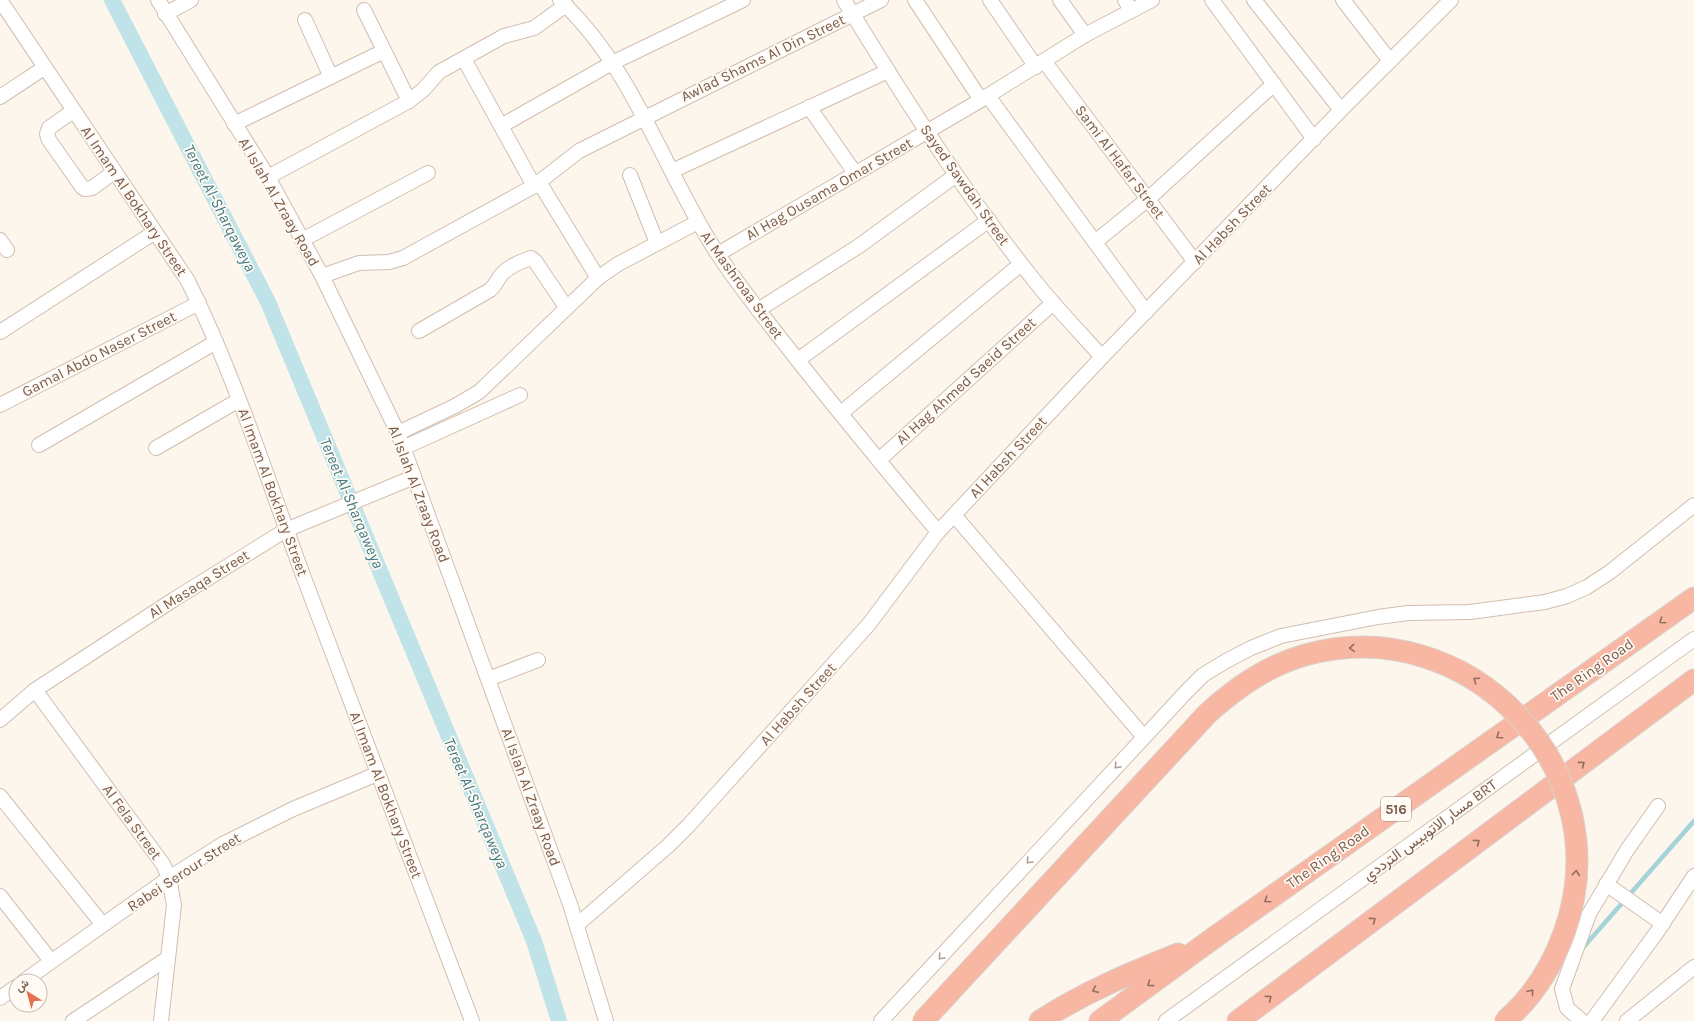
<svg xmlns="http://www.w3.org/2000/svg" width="1694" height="1021" font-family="Karla,Vazirmatn,sans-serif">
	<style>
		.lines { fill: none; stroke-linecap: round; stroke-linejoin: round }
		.stream { stroke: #a5d3da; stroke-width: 4.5 }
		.canal { stroke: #bfe3e8; stroke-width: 16 }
		.minor-casing { stroke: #d1beb0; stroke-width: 16 }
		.highway-casing { stroke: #dad1cd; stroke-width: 23 }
		.minor { stroke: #fff; stroke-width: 14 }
		.highway { stroke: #f7b7a3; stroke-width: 21 }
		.highway-bridge-casing { stroke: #dad1cd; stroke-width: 23; stroke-linecap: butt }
		.highway-bridge { stroke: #f7b7a3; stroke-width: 21 }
		.oneway { stroke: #936e5e }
		.oneway2 { stroke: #af9d94 }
		.labels { text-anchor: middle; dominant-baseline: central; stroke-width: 3.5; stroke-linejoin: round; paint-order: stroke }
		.shield { fill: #fffaf3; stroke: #a28b7f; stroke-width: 1 }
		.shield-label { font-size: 14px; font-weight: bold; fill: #7a5c4d }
		.street-label { font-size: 15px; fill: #7a5c4d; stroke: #fffaf3 }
		.water-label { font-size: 16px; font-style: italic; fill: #437c86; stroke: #fffaf3 }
	</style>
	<rect width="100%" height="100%" fill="#fdf6ec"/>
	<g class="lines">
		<polyline class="stream" points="1581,950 1694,821"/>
		<polyline class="canal" points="112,0 268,302 534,941 559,1021"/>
		<g class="minor-casing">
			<g id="minor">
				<path d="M0,0L188,281C235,376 267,478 304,578C359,726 417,873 472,1021"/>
				<polyline points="158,0 268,177 322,276 398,433 570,904 606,1021"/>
				<path d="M560,0C635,70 663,170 717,253C740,288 767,321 792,353C840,414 889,473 938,532"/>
				<path d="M844,0C903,96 963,192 1034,280C1055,307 1079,331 1102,357"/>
				<polyline points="915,0 981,100"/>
				<polyline points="990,0 1036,67"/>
				<polyline points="1060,0 1085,35"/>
				<polyline points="1125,0 1131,11"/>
				<polyline points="1212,0 1314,139"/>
				<polyline points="1254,0 1341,110"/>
				<polyline points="1343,0 1390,61"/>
				<polyline points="364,10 409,101"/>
				<polyline points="165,14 191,0"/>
				<polyline points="305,20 331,77"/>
				<polyline points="464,59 534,186"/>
				<polyline points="1044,61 1195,262"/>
				<polyline points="988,96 1146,312"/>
				<polyline points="0,97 44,68"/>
				<polyline points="809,107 855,173"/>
				<polyline points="73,111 49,128 47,134 49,140 82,187 85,189 92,188 114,172"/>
				<polyline points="234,124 384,51"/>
				<polyline points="501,126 612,63 743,0"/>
				<polyline points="672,171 888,71"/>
				<polyline points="630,175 657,243"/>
				<polyline points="268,177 409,101 423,90 439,72 504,36 534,28 566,5"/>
				<polyline points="539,182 598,278"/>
				<polyline points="0,240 7,250"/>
				<polyline points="302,240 428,173"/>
				<polyline points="1095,242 1148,199 1274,84"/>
				<polyline points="718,254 981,100 1085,35 1152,0"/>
				<polyline points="322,276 359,263 389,262 403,258 534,186 579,151 881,0"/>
				<polyline points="758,310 859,246 956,175"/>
				<path d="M419,331L490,290C496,285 497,280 502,274C508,267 522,261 531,258L535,261L566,307"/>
				<polyline points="0,332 155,232"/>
				<polyline points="798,360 989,220"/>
				<polyline points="0,405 199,303"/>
				<polyline points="841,413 1021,264"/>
				<polyline points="398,433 455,406 479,392 598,278 618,264 698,222"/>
				<polyline points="39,445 216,342"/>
				<polyline points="156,448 239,400"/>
				<polyline points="403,448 520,395"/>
				<polyline points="879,460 1053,303"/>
				<polyline points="954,515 1144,737"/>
				<polyline points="488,679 538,660"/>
				<polyline points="35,690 154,852 163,864 169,878 174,905 161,1021"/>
				<polyline points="0,720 35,690 173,600 286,530 414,477"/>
				<polyline points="0,796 103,925"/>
				<polyline points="1606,884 1663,924"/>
				<polyline points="0,896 51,961"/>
				<polyline points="577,925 669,845 689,825 869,624 938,532 954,515 1102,357 1341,110 1451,0"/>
				<polyline points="24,981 169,878 223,844 293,809 377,774"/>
				<polyline points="0,998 16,987"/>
				<polyline points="73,1021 168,958"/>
				<polyline points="881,1021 1187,691 1203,675 1226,661 1251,648 1281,636 1378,617 1408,613 1470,612 1545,602 1567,596 1587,587 1610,572 1694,505"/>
				<polyline points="1166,1021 1694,639"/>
				<polyline points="1582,1021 1567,1008 1562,989 1589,914 1627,850 1658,806"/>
				<polyline points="1592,1021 1657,932 1694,876"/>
				<polyline points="1627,1021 1694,967"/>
			</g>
		</g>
		<g class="highway-casing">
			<g id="highway">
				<path d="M1040,1021C1083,993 1130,973 1178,954"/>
				<polyline points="1100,1021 1208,942 1694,598"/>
				<polyline points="1238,1021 1694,680"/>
			</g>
		</g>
		<use href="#minor" class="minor"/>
		<use href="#highway" class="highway"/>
		<g class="highway-bridge-casing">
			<path id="highway-bridge" d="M923,1021L1208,713C1237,687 1267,666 1305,655C1470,609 1623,772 1564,933C1552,966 1532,998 1505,1021"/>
		</g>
		<use href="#highway-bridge" class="highway-bridge"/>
	</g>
	<defs><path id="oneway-chevron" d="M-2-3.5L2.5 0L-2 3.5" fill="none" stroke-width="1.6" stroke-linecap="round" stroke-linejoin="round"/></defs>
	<g class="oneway">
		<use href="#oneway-chevron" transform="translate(1662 621) rotate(145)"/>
		<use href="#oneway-chevron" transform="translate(1352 648) rotate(176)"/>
		<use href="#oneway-chevron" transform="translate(1476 680) rotate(-146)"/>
		<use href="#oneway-chevron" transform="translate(1499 736) rotate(145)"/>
		<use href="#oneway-chevron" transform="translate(1582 764) rotate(-37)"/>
		<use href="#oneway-chevron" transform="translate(1477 842) rotate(-37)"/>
		<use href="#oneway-chevron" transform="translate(1576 873) rotate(-85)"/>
		<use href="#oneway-chevron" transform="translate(1267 900) rotate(145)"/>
		<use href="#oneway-chevron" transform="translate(1373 920) rotate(-37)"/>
		<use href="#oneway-chevron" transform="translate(1150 984) rotate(144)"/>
		<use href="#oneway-chevron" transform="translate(1095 990) rotate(155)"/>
		<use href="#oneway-chevron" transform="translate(1531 992) rotate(-53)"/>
		<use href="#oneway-chevron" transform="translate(1269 998) rotate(-37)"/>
	</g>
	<g class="oneway2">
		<use href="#oneway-chevron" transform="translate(1117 766) rotate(133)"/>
		<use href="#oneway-chevron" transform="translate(1029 861) rotate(133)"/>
		<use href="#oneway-chevron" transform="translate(941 957) rotate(133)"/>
	</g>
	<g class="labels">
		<rect class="shield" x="1381" y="797" width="30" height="24" rx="3"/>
		<g class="shield-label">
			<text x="1396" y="809">516</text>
		</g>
		<g class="street-label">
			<text transform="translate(763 58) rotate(-26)">Awlad Shams Al Din Street</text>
			<text transform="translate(1120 162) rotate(53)">Sami Al Hafar Street</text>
			<text transform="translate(965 185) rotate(55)">Sayed Sawdah Street</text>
			<text transform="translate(829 189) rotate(-30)">Al Hag Ousama Omar Street</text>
			<text transform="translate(134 201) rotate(56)">Al Imam Al Bokhary Street</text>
			<text transform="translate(279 202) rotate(60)">Al Islah Al Zraay Road</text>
			<text transform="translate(1232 224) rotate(-46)">Al Habsh Street</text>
			<text transform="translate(742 285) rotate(54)">Al Mashroaa Street</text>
			<text transform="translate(99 354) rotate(-27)">Gamal Abdo Naser Street</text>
			<text transform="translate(966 381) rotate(-42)">Al Hag Ahmed Saeid Street</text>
			<text transform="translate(1008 457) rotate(-47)">Al Habsh Street</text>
			<text transform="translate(273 492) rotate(70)">Al Imam Al Bokhary Street</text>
			<text transform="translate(419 494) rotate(69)">Al Islah Al Zraay Road</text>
			<text transform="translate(199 584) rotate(-32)">Al Masaqa Street</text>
			<text transform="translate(1592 670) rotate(-35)">The Ring Road</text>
			<text transform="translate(798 704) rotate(-48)">Al Habsh Street</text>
			<text transform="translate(386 795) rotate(69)">Al Imam Al Bokhary Street</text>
			<text transform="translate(531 797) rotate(70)">Al Islah Al Zraay Road</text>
			<text transform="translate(132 822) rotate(54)">Al Fela Street</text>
			<text transform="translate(1430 830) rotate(-36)">مسار الاتوبيس الترددي BRT</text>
			<text transform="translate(1328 857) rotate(-35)">The Ring Road</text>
			<text transform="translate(184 872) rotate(-33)">Rabei Serour Street</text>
		</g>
		<g class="water-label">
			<text transform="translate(220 208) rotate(63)">Tereet Al-Sharqaweya</text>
			<text transform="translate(352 503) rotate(67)">Tereet Al-Sharqaweya</text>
			<text transform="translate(476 803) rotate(67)">Tereet Al-Sharqaweya</text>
		</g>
	</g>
	<g transform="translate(28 993) rotate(323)"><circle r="19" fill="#fffaf3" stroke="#cabbb1"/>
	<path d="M0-3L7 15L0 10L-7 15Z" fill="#e76f51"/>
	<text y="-6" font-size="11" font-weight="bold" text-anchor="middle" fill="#7a5c4d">ش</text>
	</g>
</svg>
